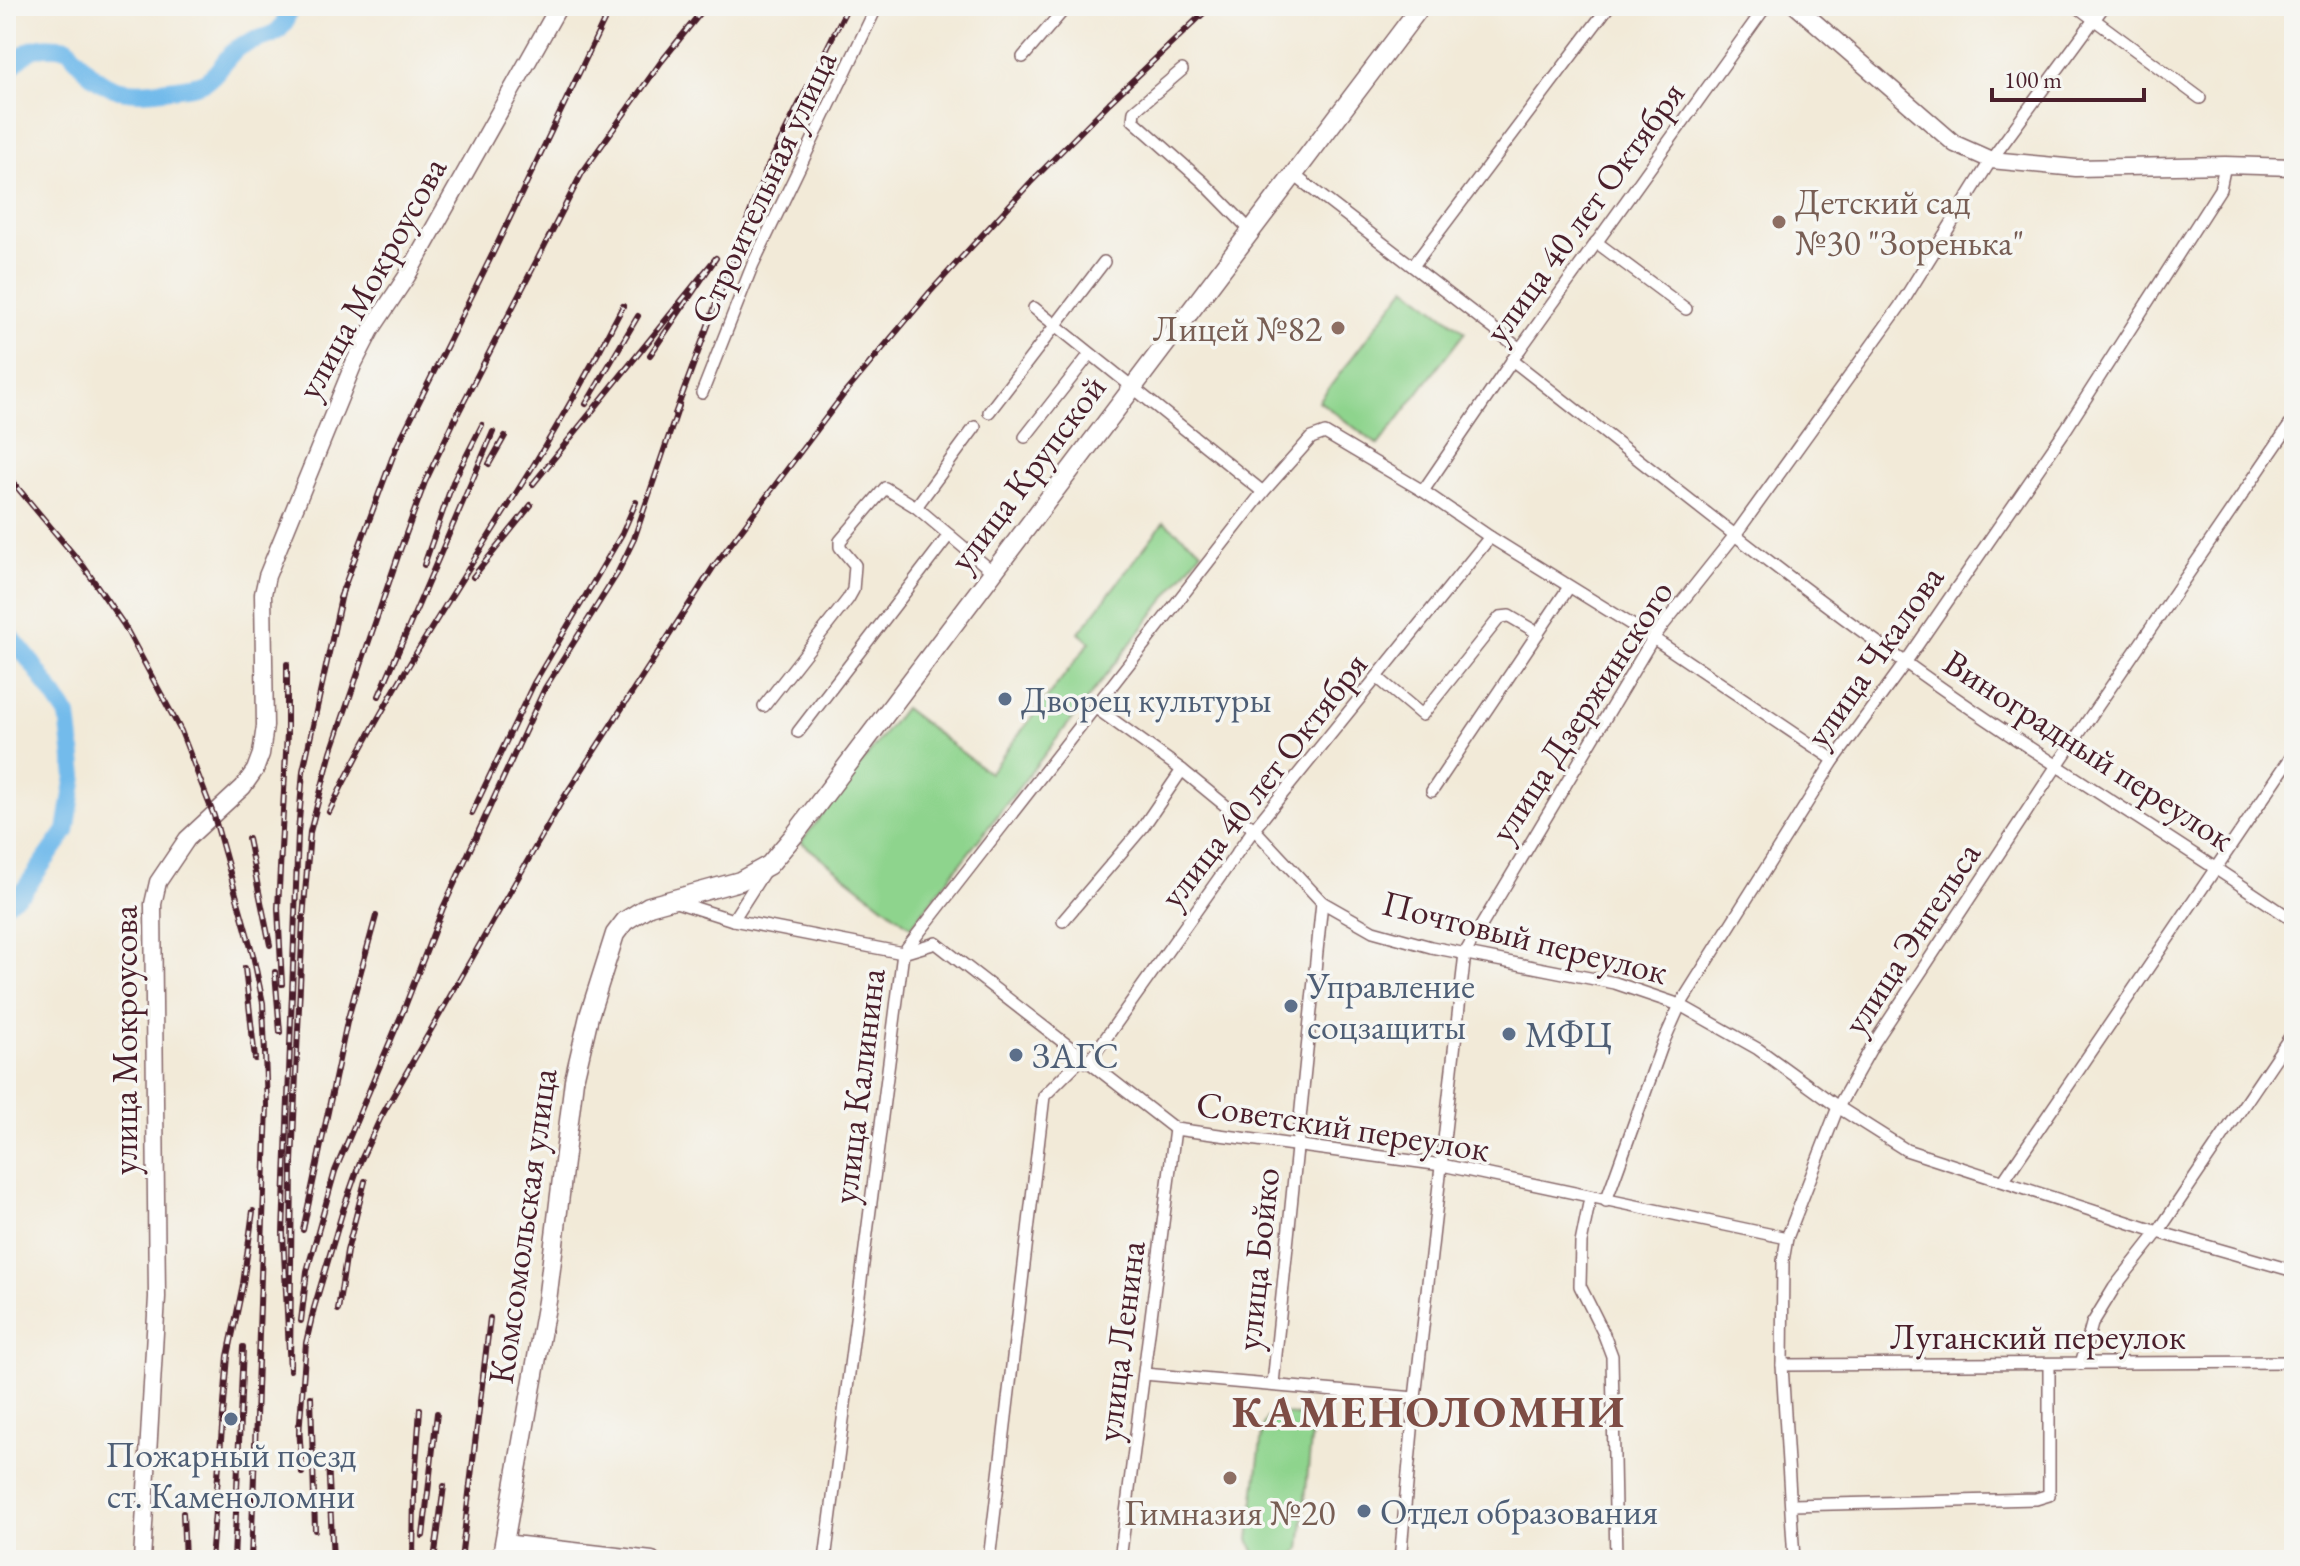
<svg xmlns="http://www.w3.org/2000/svg" width="2300" height="1566" font-family="'EB Garamond',serif">
	<style>
		.green { fill: #8ed48d; stroke: #6c7a5c; stroke-width: 2 }
		.lines { fill: none; stroke-linecap: round; stroke-linejoin: round }
		.river { stroke: #73bbeb; stroke-width: 18 }
		.street-casing { stroke: #856668; stroke-width: 14 }
		.secondary-casing { stroke: #856668; stroke-width: 19 }
		.primary-casing { stroke: #856668; stroke-width: 21 }
		.street { stroke: #fff; stroke-width: 11 }
		.secondary { stroke: #fff; stroke-width: 16 }
		.primary { stroke: #fff; stroke-width: 18 }
		.rail-casing { stroke: #4a1f2b; stroke-width: 6 }
		.rail { stroke: #f6f6f2; stroke-width: 3; stroke-dasharray: 9; stroke-linecap: butt }
		.education-dot { fill: #8d6e63; stroke: #f6f6f2; stroke-width: 3 }
		.service-dot { fill: #5c6f8a; stroke: #f6f6f2; stroke-width: 3 }
		.labels { text-anchor: middle; dominant-baseline: central; stroke-width: 7; stroke-linejoin: round; paint-order: stroke }
		.street-label { font-size: 36px; fill: #4a1f2b; stroke: #f6f6f2 }
		.education-label { font-size: 36px; fill: #785e54; stroke: #f6f6f2; text-anchor: start }
		.service-label { font-size: 36px; fill: #4e5e75; stroke: #f6f6f2; text-anchor: start }
		.district-label { font-size: 44px; font-weight: bold; letter-spacing: 2px; fill: #7e4d45; stroke: #f6f6f2 }
	</style>
	<rect width="100%" height="100%" fill="#f6f6f2"/>
	<filter id="ink" filterUnits="userSpaceOnUse"><feTurbulence type="fractalNoise" baseFrequency=".0125" numOctaves="2"/><feDisplacementMap in="SourceGraphic" scale="16" xChannelSelector="R" yChannelSelector="G"/><feConvolveMatrix kernelMatrix="1 2 1 2 8 2 1 2 1" color-interpolation-filters="sRGB"/></filter>
	<filter id="wash" filterUnits="userSpaceOnUse"><feTurbulence type="fractalNoise" baseFrequency=".006" numOctaves="4" result="noise"/><feDisplacementMap in="SourceGraphic" scale="32" xChannelSelector="R" yChannelSelector="G"/><feGaussianBlur stdDeviation="1.8" result="paint"/><feColorMatrix in="noise" values="0 0 0 0 0 0 0 0 0 0 0 0 0 0 0 0 0 1.4 0 .05"/><feComposite in="paint" operator="in"/></filter>
	<g filter="url(#wash)">
		<rect width="100%" height="100%" fill="#f2ead8"/>
		<g class="green">
			<polygon points="1406,287 1465,332 1378,445 1319,401"/>
			<polygon points="1164,522 1202,551 911,927 801,842 904,708 989,773 1090,642 1079,633"/>
			<path d="M1275,1414C1290,1414 1308,1413 1312,1430L1300,1549C1290,1564 1270,1561 1255,1554L1249,1539L1263,1425L1267,1418Z"/>
		</g>
		<g class="lines">
			<g class="river">
				<path d="M6,72C30,47 34,44 68,48C99,90 119,97 169,89C181,87 196,87 206,81C220,73 227,53 241,46C263,34 285,41 289,6"/>
				<polyline points="6,631 32,663 68,716 75,776 66,831 24,890 6,903"/>
			</g>
		</g>
	</g>
	<g filter="url(#ink)">
		<g class="lines">
			<g class="street-casing">
				<g id="street">
					<polyline points="2076,6 2200,98"/>
					<polyline points="1023,57 1067,6"/>
					<polyline points="1182,70 1134,111 1133,120 1203,182 1251,231"/>
					<polyline points="1294,175 1520,349"/>
					<polyline points="1596,242 1686,309"/>
					<polyline points="1413,266 1609,6"/>
					<polyline points="1034,308 1263,492"/>
					<path d="M1512,360C1643,462 1771,567 1906,663C2032,754 2166,833 2294,921"/>
					<polyline points="702,393 753,264 877,6"/>
					<polyline points="989,412 1104,262"/>
					<polyline points="1025,437 1090,354"/>
					<polyline points="1423,491 1520,349 1766,6"/>
					<polyline points="916,507 975,427"/>
					<polyline points="1378,678 1422,715 1500,617 1509,616 1538,633"/>
					<polyline points="764,706 848,599 853,590 855,565 840,547 840,541 885,488 916,507 993,572"/>
					<polyline points="1096,708 1182,770 1254,829 1322,902 1373,931 1431,947 1615,983 1680,1005 1758,1049 1838,1107 1906,1150 2158,1232 2294,1271"/>
					<polyline points="798,732 949,535"/>
					<polyline points="1432,791 1569,587"/>
					<polyline points="673,901 733,920 903,953 936,943 1175,1129 1442,1165 1787,1238"/>
					<polyline points="733,920 765,870"/>
					<polyline points="1063,921 1143,827 1182,770"/>
					<polyline points="1088,1063 1254,829 1490,537"/>
					<polyline points="2004,1180 2294,753"/>
					<polyline points="1590,1198 1581,1243 1580,1286 1603,1332 1612,1356 1616,1560"/>
					<polyline points="1606,1201 1663,1043 1680,1005 1834,760 1905,663 2066,429 2220,189 2225,165"/>
					<polyline points="2081,1364 2092,1324 2114,1288 2158,1232 2294,1031"/>
					<polyline points="1782,1365 2294,1362"/>
					<polyline points="1144,1374 1415,1398"/>
					<polyline points="1273,1384 1322,902"/>
					<polyline points="1792,1505 2036,1499 2049,1495 2049,1365"/>
					<polyline points="825,1560 903,953 1263,492 1311,438 1325,433 1423,491 1490,537 1653,638 1834,760"/>
					<polyline points="989,1560 1044,1096 1082,1058"/>
					<polyline points="1120,1560 1175,1129"/>
					<polyline points="1400,1560 1415,1398 1465,953 1653,638 1735,535 1900,306 1991,160 2104,6"/>
					<polyline points="1794,1560 1782,1365 1783,1261 1787,1238 1838,1107 1874,1043 2056,767 2294,419"/>
				</g>
			</g>
			<g class="secondary-casing">
				<g id="secondary">
					<polyline points="1796,6 1955,144 1991,160 2076,168 2225,165 2294,167"/>
					<polyline points="504,1543 652,1560"/>
					<polyline points="142,1560 157,1297 153,904 158,882 187,839 243,787 255,770 261,754 265,726 263,594 267,576 354,363 371,330 407,276 559,6"/>
				</g>
			</g>
			<g class="primary-casing">
				<polyline id="primary" points="501,1560 547,1301 574,1080 589,1016 615,934 625,921 649,906 740,881 769,865 796,833 1421,6"/>
			</g>
			<use href="#street" class="street"/>
			<use href="#secondary" class="secondary"/>
			<use href="#primary" class="primary"/>
			<g class="rail-casing">
				<g id="rail">
					<polyline points="586,404 638,316"/>
					<polyline points="675,414 766,170 848,6"/>
					<polyline points="489,464 505,436"/>
					<polyline points="6,474 84,567 124,625 181,731 214,816 253,955 263,1003 267,1105 251,1560"/>
					<polyline points="533,484 716,258 650,355"/>
					<polyline points="424,565 453,482 482,425"/>
					<polyline points="473,577 531,505"/>
					<polyline points="343,589 303,771 298,833 283,1233 290,1370 292,1162 303,919 310,832 331,752 399,553 425,482 457,415 582,173 661,62 706,6"/>
					<polyline points="340,598 396,448 493,253 611,6"/>
					<polyline points="379,696 493,432"/>
					<path d="M329,812C389,688 461,582 533,466C565,414 595,360 623,306"/>
					<polyline points="472,813 534,683 622,534 636,502"/>
					<polyline points="248,839 270,945"/>
					<polyline points="245,968 255,1059"/>
					<polyline points="275,972 280,1032"/>
					<polyline points="282,984 278,908 287,733 287,664"/>
					<polyline points="303,1230 347,1022 376,916"/>
					<polyline points="338,1310 347,1251 365,1181"/>
					<polyline points="301,1321 307,1271 335,1171 404,1009 443,908 545,688 617,574 634,539 679,406"/>
					<polyline points="311,1397 315,1530"/>
					<polyline points="299,1425 302,1473"/>
					<polyline points="299,1434 306,1343 314,1308 343,1210 360,1162 381,1117 563,799 714,566 844,394 930,292 1030,183 1109,103 1211,6"/>
					<polyline points="328,1460 333,1560"/>
					<polyline points="183,1513 185,1560"/>
					<polyline points="423,1536 437,1413"/>
					<polyline points="211,1560 228,1356 243,1284 253,1211"/>
					<polyline points="234,1560 243,1347"/>
					<polyline points="413,1560 414,1493 420,1409"/>
					<polyline points="434,1560 444,1486"/>
					<polyline points="461,1560 490,1318"/>
				</g>
			</g>
			<use href="#rail" class="rail"/>
		</g>
	</g>
	<g class="education-dot">
		<circle cx="1779" cy="222" r="8"/>
		<circle cx="1338" cy="328" r="8"/>
		<circle cx="1230" cy="1478" r="8"/>
	</g>
	<g class="service-dot">
		<circle cx="1005" cy="699" r="8"/>
		<circle cx="1291" cy="1006" r="8"/>
		<circle cx="1509" cy="1034" r="8"/>
		<circle cx="1016" cy="1055" r="8"/>
		<circle cx="231" cy="1419" r="8"/>
		<circle cx="1364" cy="1511" r="8"/>
	</g>
	<g class="labels">
		<g class="street-label">
			<text transform="translate(763 187) rotate(-65)">Строительная улица</text>
			<text transform="translate(1584 212) rotate(-54)">улица 40 лет Октября</text>
			<text transform="translate(371 278) rotate(-61)">улица Мокроусова</text>
			<text transform="translate(1027 473) rotate(-53)">улица Крупской</text>
			<text transform="translate(1874 656) rotate(-55)">улица Чкалова</text>
			<text transform="translate(1581 711) rotate(-57)">улица Дзержинского</text>
			<text transform="translate(2089 750) rotate(33)">Виноградный переулок</text>
			<text transform="translate(1263 780) rotate(-52)">улица 40 лет Октября</text>
			<text transform="translate(1525 937) rotate(14)">Почтовый переулок</text>
			<text transform="translate(1911 938) rotate(-57)">улица Энгельса</text>
			<text transform="translate(124 1040) rotate(-90)">улица Мокроусова</text>
			<text transform="translate(858 1086) rotate(-83)">улица Калинина</text>
			<text transform="translate(1343 1126) rotate(9)">Советский переулок</text>
			<text transform="translate(522 1226) rotate(-82)">Комсомольская улица</text>
			<text transform="translate(1257 1259) rotate(-84)">улица Бойко</text>
			<text x="2038" y="1336">Луганский переулок</text>
			<text transform="translate(1120 1341) rotate(-83)">улица Ленина</text>
		</g>
		<g class="education-label">
			<text x="1795" y="201">Детский сад<tspan x="1795" dy="41">№30 "Зоренька"</tspan></text>
			<text x="1322" y="328" text-anchor="end">Лицей №82</text>
			<text x="1230" y="1512" text-anchor="middle">Гимназия №20</text>
		</g>
		<g class="service-label">
			<text x="1021" y="699">Дворец культуры</text>
			<text x="1307" y="985">Управление<tspan x="1307" dy="41">соцзащиты</tspan></text>
			<text x="1525" y="1034">МФЦ</text>
			<text x="1032" y="1055">ЗАГС</text>
			<text x="231" y="1454" text-anchor="middle">Пожарный поезд<tspan x="231" dy="41">ст. Каменоломни</tspan></text>
			<text x="1380" y="1511">Отдел образования</text>
		</g>
		<g class="district-label">
			<text x="1429" y="1411">КАМЕНОЛОМНИ</text>
		</g>
	</g>
	<rect width="2300" height="1566" fill="none" stroke="#f6f6f2" stroke-width="32"/>
	<path d="M1992 88v12h152v-12" fill="none" stroke="#4a1f2b" stroke-width="4"/>
	<text x="2004" y="88" font-size="24" fill="#4a1f2b" stroke="#f6f6f2" stroke-width="6" paint-order="stroke">100 m</text>
</svg>
